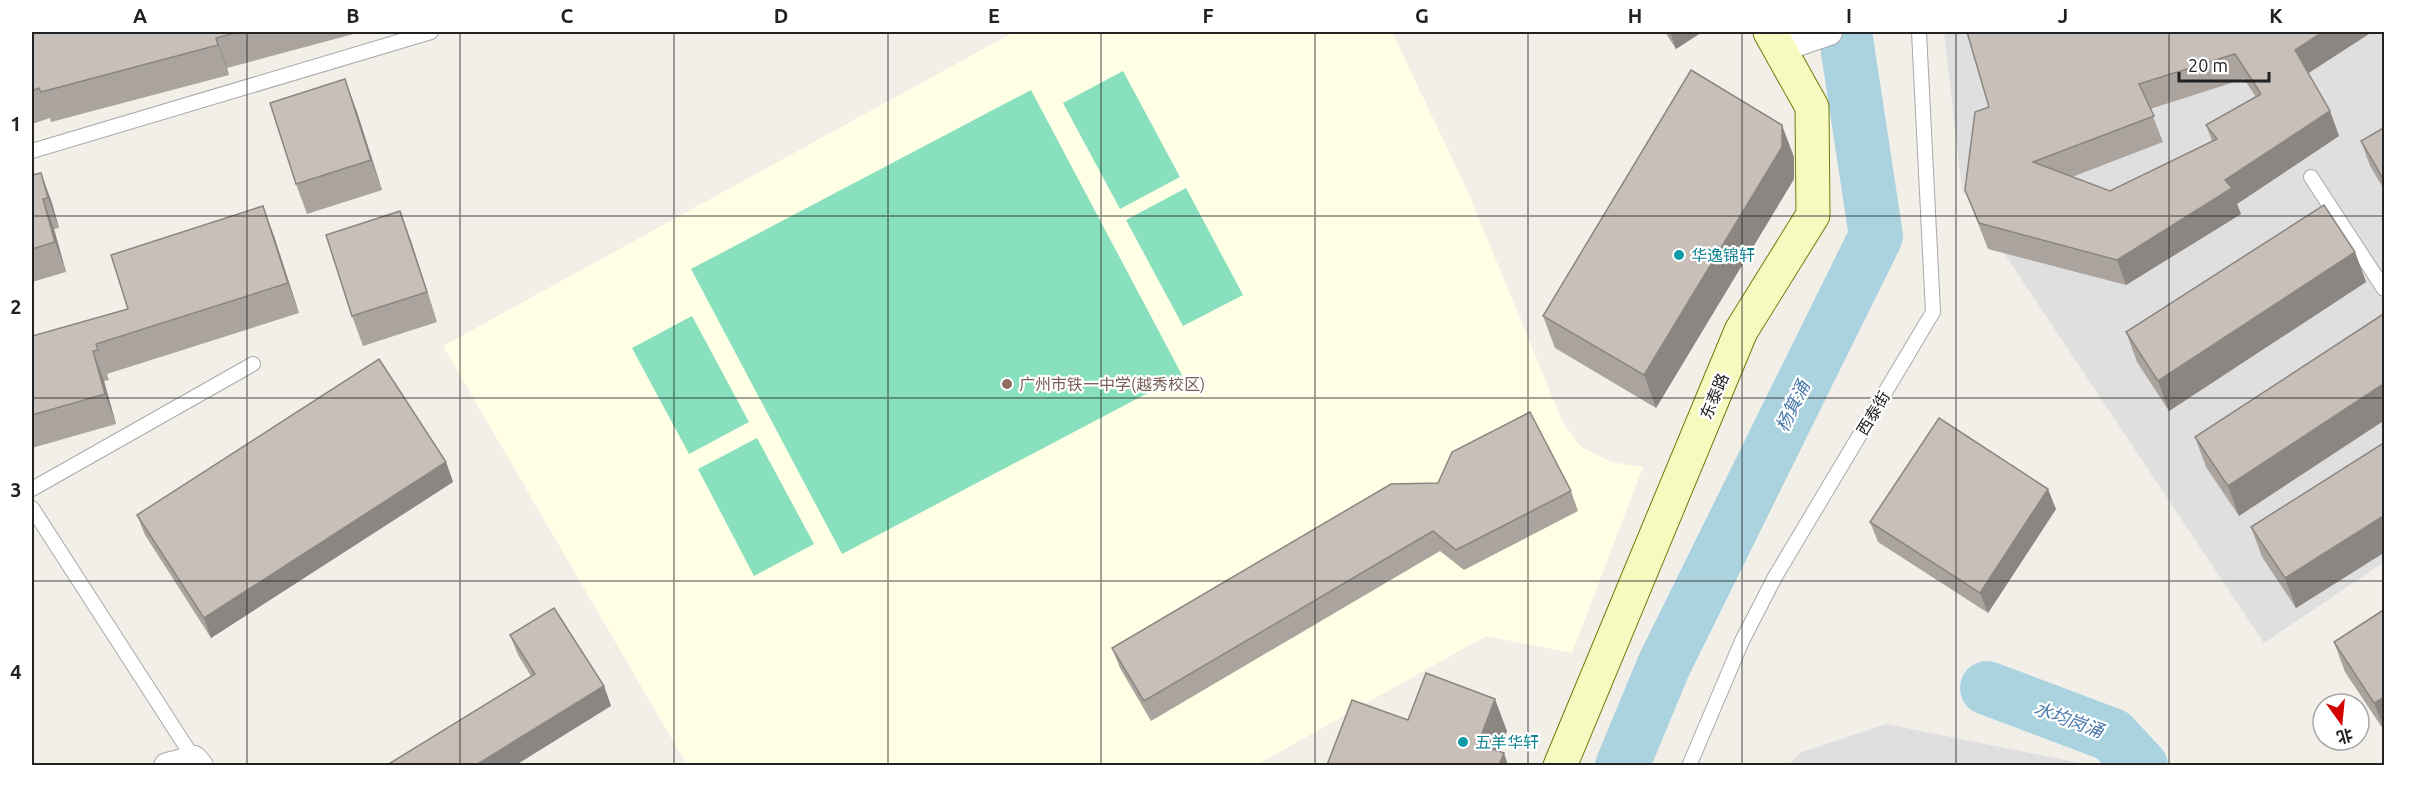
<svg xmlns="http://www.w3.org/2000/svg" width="2416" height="797" font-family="Ubuntu,'Noto Sans SC',sans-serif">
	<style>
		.residential { fill: #e0dfdf }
		.education { fill: #ffffe5 }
		.pitch { fill: #88e0be }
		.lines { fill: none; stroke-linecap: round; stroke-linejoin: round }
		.river { stroke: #aad3df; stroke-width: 54 }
		.lane-casing { stroke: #a9a9a9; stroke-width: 16 }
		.street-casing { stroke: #a9a9a9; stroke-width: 28 }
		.secondary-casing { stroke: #707d05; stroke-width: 35 }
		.lane { stroke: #fff; stroke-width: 14 }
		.street { stroke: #fff; stroke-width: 26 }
		.secondary { stroke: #f7fabf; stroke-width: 33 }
		.wall { fill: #aba49e; fill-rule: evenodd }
		.shaded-wall { fill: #8b8681 }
		.building { fill: #c7bfb8; stroke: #8b8681; stroke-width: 1.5; fill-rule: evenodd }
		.grid { fill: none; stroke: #222; stroke-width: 1.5; stroke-opacity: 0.55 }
		.culture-dot { fill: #0f9aa8; stroke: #fff; stroke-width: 2 }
		.education-dot { fill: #8d6e63; stroke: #fff; stroke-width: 2 }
		.labels { text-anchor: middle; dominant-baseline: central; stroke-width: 4.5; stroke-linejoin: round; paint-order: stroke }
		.culture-label { font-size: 16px; fill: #0d838f; stroke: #fff; text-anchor: start }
		.education-label { font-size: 16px; fill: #785e54; stroke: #fff; text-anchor: start }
		.street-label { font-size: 16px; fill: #222; stroke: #fff }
		.water-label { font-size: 18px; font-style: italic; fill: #4a7aab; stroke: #fff }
		.neatline { fill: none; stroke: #222; stroke-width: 2 }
		.grid-label { font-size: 20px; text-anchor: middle; font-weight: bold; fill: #222 }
	</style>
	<rect width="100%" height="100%" fill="#f2efe9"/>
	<g class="residential">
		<polygon points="1944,32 2384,32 2384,562 2264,643 1962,190"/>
		<polygon points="1886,724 2090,765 1788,765 1802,752"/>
	</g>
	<polygon class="education" points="1014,32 1392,32 1468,192 1563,423 1581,447 1611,462 1643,467 1572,653 1486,636 1256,765 687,765 443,346"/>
	<g class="pitch">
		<polygon points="1123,71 1180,177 1120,209 1063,103"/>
		<polygon points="1031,90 1182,375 842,554 691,269"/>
		<polygon points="1186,188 1243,295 1183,326 1126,220"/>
		<polygon points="692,316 749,422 689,454 632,348"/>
		<polygon points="757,438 814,544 754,576 698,469"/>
	</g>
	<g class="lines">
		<g class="river">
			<polyline points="1987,688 2112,735 2141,766"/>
			<polyline points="1622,766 1664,665 1876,236 1845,32"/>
		</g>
		<g class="lane-casing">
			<g id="lane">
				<polyline points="32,151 431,32"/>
				<polyline points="2311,177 2384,289"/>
				<polyline points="32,489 253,364"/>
				<polyline points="32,508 194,759"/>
				<polyline points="1689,766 1742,641 1775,577 1933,312 1919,32"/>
			</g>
		</g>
		<g class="street-casing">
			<g id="street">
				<polyline points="1780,49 1829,32"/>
				<polyline points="167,766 194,759 200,766"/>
			</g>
		</g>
		<g class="secondary-casing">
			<polyline id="secondary" points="1560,766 1741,331 1813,215 1812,107 1770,32"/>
		</g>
		<use href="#lane" class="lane"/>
		<use href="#street" class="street"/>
		<use href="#secondary" class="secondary"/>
	</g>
	<g class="wall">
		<polygon points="32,32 361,32 227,68 229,75 51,122 50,118 32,124"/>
		<polygon points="1665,32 1702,32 1676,49"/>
		<path d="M1967,32H2372L2308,73L2330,111L2339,136L2237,204L2241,214L2126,285L1988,249L1965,190L1989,107ZM2244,79L2256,97L2206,125L2212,141L2110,191L2072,177L2163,142L2150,109Z"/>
		<polygon points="356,109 382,190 307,214 296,184"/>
		<polygon points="2385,127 2385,191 2370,166 2361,141"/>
		<polygon points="1794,157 1794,179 1656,408 1555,348 1543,316"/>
		<polygon points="41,173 52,203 59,228 54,229 66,272 32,282 32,175"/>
		<polygon points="274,236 299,313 107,374 109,380 104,381 116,424 32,448 32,336 128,309"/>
		<polygon points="411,241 437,322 363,346 352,316"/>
		<polygon points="2355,252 2366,282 2169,411 2137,362 2126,332"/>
		<polygon points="2385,313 2239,516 2206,467 2195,437"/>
		<polygon points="2385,442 2385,552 2296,608 2262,557 2251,527"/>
		<polygon points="446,462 453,482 211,638 145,535 137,515"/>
		<polygon points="1391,484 1571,491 1578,511 1464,570 1440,551 1151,721 1120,668 1112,648"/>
		<polygon points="2056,509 1988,613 1878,542 1870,522"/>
		<polygon points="2385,609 2385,732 2345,672 2334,642"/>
		<polygon points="510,635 604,686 611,706 531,676 518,655"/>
	</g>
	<g class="shaded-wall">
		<polygon points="1670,32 1702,32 1676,49"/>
		<polygon points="2323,32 2372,32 2304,76 2295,50"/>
		<polygon points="216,38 227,68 229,75 218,45"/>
		<polygon points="345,79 356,109 382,190 371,160"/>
		<polygon points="2330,111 2339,136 2237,204 2241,214 2126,285 2117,260 2225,180"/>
		<polygon points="1782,125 1794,157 1794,179 1656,408 1644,375"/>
		<polygon points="41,173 52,203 59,228 48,198"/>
		<polygon points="43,199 54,229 66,272 55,242"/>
		<polygon points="263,206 274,236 299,313 288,283"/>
		<polygon points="400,211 411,241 437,322"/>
		<polygon points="2355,252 2366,282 2169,411 2158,381"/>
		<polygon points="93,351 104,381 116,424 105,394"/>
		<polygon points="2385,383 2385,420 2239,516 2228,486"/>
		<polygon points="446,462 453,482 211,638 204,618"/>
		<polygon points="2048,489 2056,509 1988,613 1980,593"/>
		<polygon points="2385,515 2385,552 2296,608 2285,578"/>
		<polygon points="604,686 611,706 516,765 476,765"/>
		<polygon points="2385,697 2385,731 2374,703"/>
		<polygon points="1495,699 1507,731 1494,765 1478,744"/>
		<polygon points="1504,753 1508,765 1499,765"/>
	</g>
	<g class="building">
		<polygon points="32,32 239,32 216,38 218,45 41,92 39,88 32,91"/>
		<path d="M1967,32H2323L2295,50L2330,111L2225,180L2232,188L2117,260L1979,223L1965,190L1975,112L1989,107ZM2235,54L2261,94L2206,125L2217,139L2110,191L2033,162L2154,116L2139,84Z"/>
		<polygon points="1691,70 1782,125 1782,147 1644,375 1543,316"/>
		<polygon points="345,79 371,160 296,184 270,103"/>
		<polygon points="2385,127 2385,182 2361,141"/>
		<polygon points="41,173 48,198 43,199 55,242 32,249 32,175"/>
		<polygon points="2324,205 2355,252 2158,381 2126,332"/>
		<polygon points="263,206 288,283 96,344 98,350 93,351 105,394 32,415 32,336 128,309 111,255"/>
		<polygon points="400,211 427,292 352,316 326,235"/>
		<polygon points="2385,313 2385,383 2228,486 2195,437"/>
		<polygon points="379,359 446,462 204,618 137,515"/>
		<polygon points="1530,412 1571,491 1456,550 1433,531 1144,701 1112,648 1391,484 1438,483 1452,452"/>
		<polygon points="1939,418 2048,489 1980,593 1870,522"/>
		<polygon points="2385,442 2385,515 2285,578 2251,527"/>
		<polygon points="554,608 604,686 476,765 387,765 535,674 510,635"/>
		<polygon points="2385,609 2385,697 2374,703 2334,642"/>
		<polygon points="1426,673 1495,699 1478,744 1504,753 1499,765 1327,765 1352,700 1408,720"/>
	</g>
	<path class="grid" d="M247,32V766M460,32V766M674,32V766M888,32V766M1101,32V766M1315,32V766M1528,32V766M1742,32V766M1956,32V766M2169,32V766M32,216H2384M32,398H2384M32,581H2384"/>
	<g class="culture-dot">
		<circle cx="1679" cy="255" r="6"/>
		<circle cx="1463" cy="742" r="6"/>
	</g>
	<circle class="education-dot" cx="1007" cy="384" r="6"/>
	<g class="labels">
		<g class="culture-label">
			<text x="1691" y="255">华逸锦轩</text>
			<text x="1475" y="742">五羊华轩</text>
		</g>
		<g class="education-label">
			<text x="1019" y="384">广州市铁一中学(越秀校区)</text>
		</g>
		<g class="street-label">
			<text transform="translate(1714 396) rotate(-67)">东泰路</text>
			<text transform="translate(1873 413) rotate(-59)">西泰街</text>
		</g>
		<g class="water-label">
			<text transform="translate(1792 406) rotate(-64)">杨箕涌</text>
			<text transform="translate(2069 719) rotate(20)">水均岗涌</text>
		</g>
	</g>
	<rect width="2416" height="797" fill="none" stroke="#ffffff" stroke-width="66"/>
	<g transform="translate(2341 722) rotate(165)"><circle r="28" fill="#ffffff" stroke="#a7a7a7" stroke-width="1.5"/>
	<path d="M0-4.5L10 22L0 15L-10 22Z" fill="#d40000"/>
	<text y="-9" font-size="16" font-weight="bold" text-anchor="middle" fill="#222222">北</text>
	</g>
	<path d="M2179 72v9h90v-9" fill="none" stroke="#222222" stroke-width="3"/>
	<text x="2188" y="72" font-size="18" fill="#222222" stroke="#ffffff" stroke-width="4.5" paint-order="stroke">20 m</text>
	<rect x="33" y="33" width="2350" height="731" class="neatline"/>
	<g class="grid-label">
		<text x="140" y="23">A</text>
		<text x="353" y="23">B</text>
		<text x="567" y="23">C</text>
		<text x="781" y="23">D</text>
		<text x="994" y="23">E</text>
		<text x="1208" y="23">F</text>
		<text x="1422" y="23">G</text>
		<text x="1635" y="23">H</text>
		<text x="1849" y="23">I</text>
		<text x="2063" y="23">J</text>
		<text x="2276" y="23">K</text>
		<text x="16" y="131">1</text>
		<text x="16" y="314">2</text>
		<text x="16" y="497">3</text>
		<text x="16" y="679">4</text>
	</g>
</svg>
